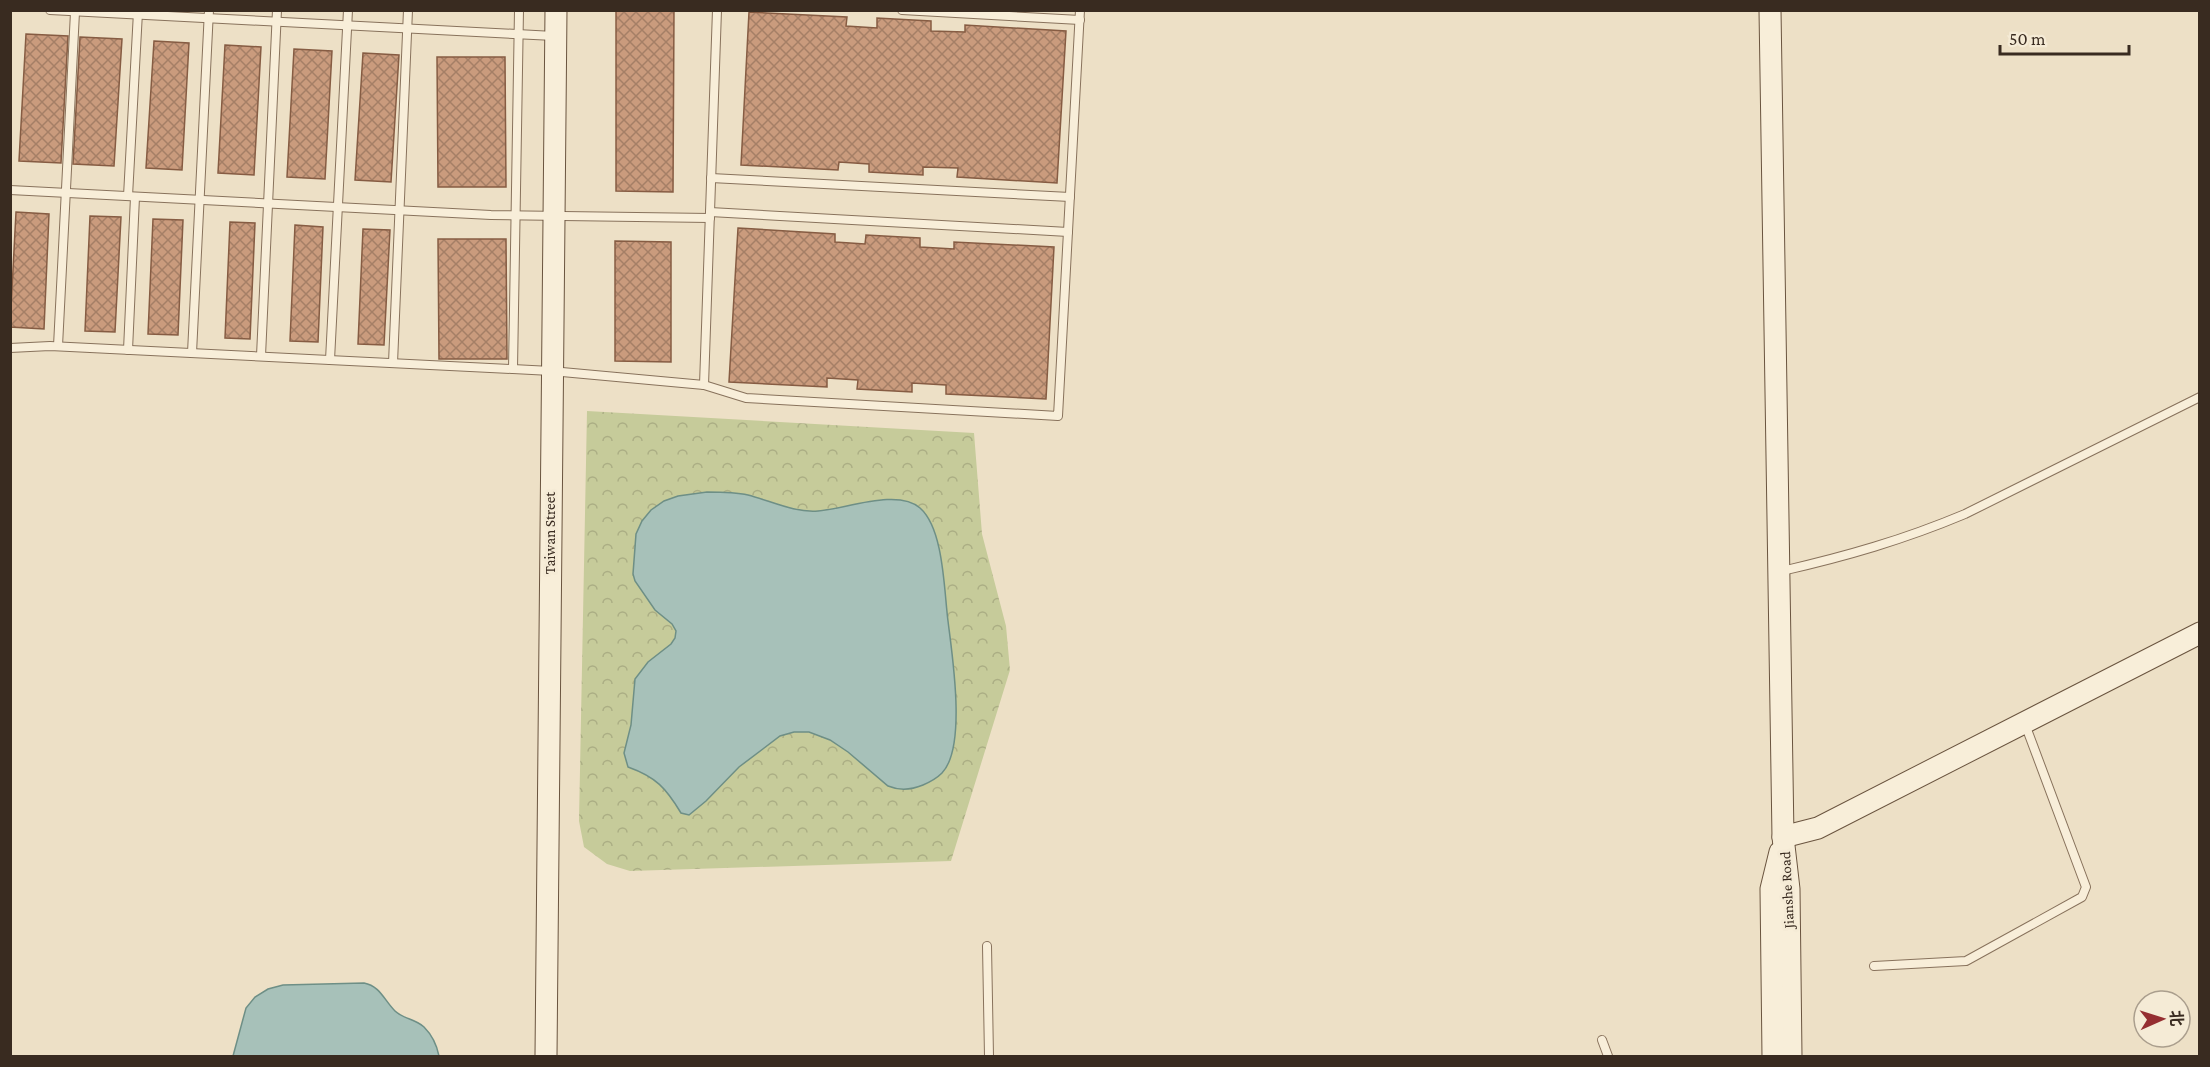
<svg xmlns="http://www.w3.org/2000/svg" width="2210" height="1067" font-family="'Crimson Pro','Noto Sans SC',serif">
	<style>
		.park { fill: url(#park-crowns) }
		.water { fill: #a7c1b9; stroke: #6e8f86; stroke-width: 1.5 }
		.building { fill: url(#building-cross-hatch); stroke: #865c43; stroke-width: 1.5 }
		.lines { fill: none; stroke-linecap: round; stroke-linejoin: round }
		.lane-casing { stroke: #88725c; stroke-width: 10 }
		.secondary-casing { stroke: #6a543f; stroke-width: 23 }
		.lane { stroke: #f8eed9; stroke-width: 8 }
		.secondary { stroke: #f8eed9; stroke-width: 21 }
		.labels { text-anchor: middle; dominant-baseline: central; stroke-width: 6; stroke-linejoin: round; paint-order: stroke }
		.street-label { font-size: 15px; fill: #392b20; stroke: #f5ebd6 }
	</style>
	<defs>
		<pattern id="park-crowns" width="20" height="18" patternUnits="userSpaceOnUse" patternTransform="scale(1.5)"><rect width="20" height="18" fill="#c6cb9a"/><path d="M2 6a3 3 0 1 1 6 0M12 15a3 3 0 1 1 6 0" fill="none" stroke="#abae84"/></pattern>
		<pattern id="building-cross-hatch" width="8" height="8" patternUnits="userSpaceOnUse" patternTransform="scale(1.5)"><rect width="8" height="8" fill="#ca9b7d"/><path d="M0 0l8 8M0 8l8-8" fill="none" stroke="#a57f66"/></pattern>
	</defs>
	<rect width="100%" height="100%" fill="#ede0c6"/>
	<polygon class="park" points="587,411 974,433 982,534 1006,626 1010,670 951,861 630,871 607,864 584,847 579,821"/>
	<g class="water">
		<path d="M707,492C721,492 735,492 748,495C771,501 795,513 818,511C845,509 898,488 920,508C944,529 944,591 948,621C952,654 967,747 942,773C937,778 930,782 923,785C911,790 900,791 888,786L848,752L830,740L809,732H794L780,736L739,767L706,801L689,815L681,813C666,788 656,777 628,767L624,753L631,725L635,679L648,662L671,644L675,638L676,631L672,624L655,610L635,581L633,574L636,534L642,521L651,510L664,501L678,496Z"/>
		<path d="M364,983C380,986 384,1000 395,1011C403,1019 416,1019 424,1027C432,1035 437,1046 439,1056H233L246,1008L255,997L268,989L283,985Z"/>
	</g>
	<g class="building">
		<polygon points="616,10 674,10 673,192 616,191"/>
		<polygon points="749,12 847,17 846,26 877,28 877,18 931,21 931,31 965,32 965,25 1066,31 1057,183 957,177 958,168 923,167 923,175 869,172 869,164 839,162 838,170 741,165"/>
		<polygon points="26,34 68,36 61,163 19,161"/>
		<polygon points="80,37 122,39 114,166 73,164"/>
		<polygon points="154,41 189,43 182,170 146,168"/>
		<polygon points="225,45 261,47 254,175 218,173"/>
		<polygon points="294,49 332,51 325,179 287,177"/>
		<polygon points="363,53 399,55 391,182 355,180"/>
		<polygon points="437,57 505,57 506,187 438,187"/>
		<polygon points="16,212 49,214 44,329 10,327"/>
		<polygon points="90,216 121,217 115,332 85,331"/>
		<polygon points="153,219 183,220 178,335 148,334"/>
		<polygon points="230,222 255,223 250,339 225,338"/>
		<polygon points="295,225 323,227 318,342 290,341"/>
		<polygon points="738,228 835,234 835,242 865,244 866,235 920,238 920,247 954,249 954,242 1054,247 1046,399 946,394 946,385 912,383 912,392 857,389 858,380 827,378 827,387 729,382"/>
		<polygon points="363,229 390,230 384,345 358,344"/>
		<polygon points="438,239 506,239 507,359 439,359"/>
		<polygon points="615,241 671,242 671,362 615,361"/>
	</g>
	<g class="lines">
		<g class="lane-casing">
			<g id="lane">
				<polyline points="50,10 554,36"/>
				<polyline points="902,10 1080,20"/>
				<polyline points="711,178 1070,197"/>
				<polyline points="10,190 491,215 710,218"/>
				<polyline points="128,196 138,12"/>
				<polyline points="710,212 1068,232"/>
				<polyline points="58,346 75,12"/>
				<polyline points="10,348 50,346 551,371 704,385 746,398 1058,416 1080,10"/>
				<polyline points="128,350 135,197"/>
				<polyline points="192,353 209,10"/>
				<polyline points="261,356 277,10"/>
				<polyline points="330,360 348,10"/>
				<polyline points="393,363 408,10"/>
				<polyline points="513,369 519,10"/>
				<polyline points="704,385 717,10"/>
				<path d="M1782,571C1847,556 1903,540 1965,514L2200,397"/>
				<polyline points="987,946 989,1056"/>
				<polyline points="1874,966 1966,961 2082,897 2086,887 2025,724"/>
				<polyline points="1602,1040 1608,1056"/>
			</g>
		</g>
		<g class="secondary-casing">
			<g id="secondary">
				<polyline points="1770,10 1783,837 1789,889 1791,1056"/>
				<polyline points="1783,837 1818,828 2200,633"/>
				<polyline points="546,1056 556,10"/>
				<polyline points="1773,1056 1771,889 1780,852"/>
			</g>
		</g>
		<use href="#lane" class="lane"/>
		<use href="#secondary" class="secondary"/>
	</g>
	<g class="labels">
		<g class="street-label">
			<text transform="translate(550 533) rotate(-90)">Taiwan Street</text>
			<text transform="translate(1787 890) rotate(-93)">Jianshe Road</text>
		</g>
	</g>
	<rect width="2210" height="1067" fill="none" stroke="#392b20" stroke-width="24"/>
	<g transform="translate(2162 1019) rotate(87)"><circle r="28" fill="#f5ebd6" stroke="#aa9e8d" stroke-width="1.5"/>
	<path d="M0-4.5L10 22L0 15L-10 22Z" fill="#952e31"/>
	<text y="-9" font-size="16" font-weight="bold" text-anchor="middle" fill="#392b20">北</text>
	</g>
	<path d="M2000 45v9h129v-9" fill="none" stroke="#392b20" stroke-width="3"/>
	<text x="2009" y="45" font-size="18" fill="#392b20" stroke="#f5ebd6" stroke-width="4.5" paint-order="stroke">50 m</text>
</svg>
